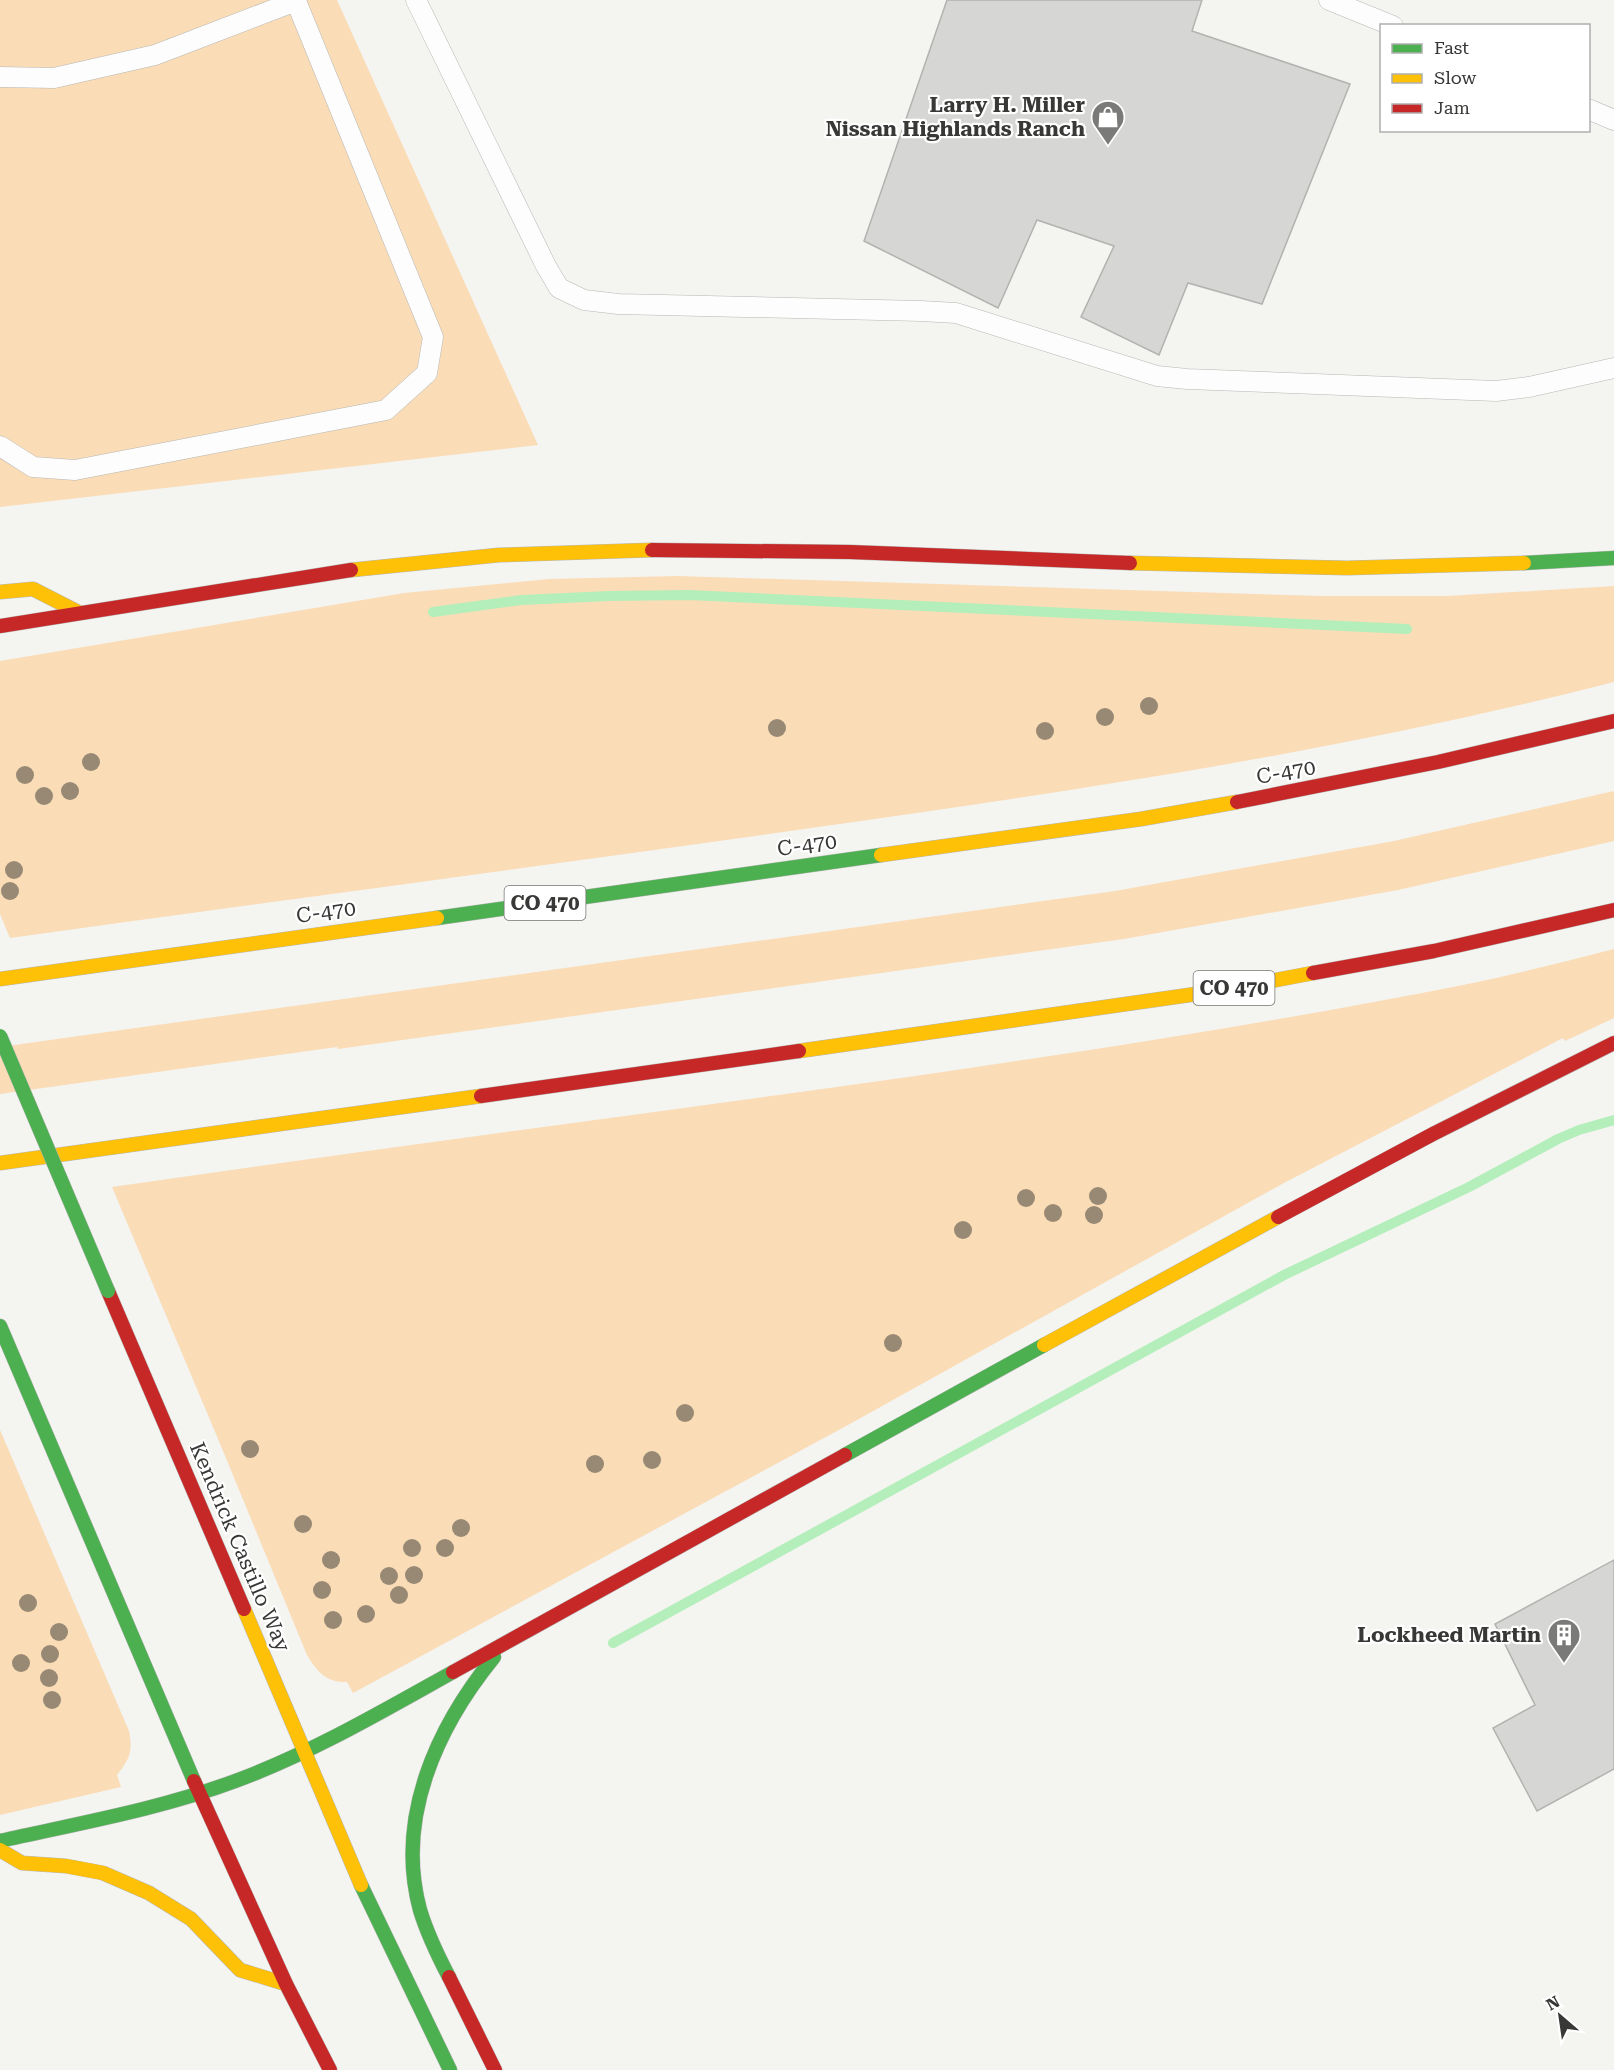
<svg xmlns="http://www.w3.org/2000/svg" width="1614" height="2070" font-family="'Roboto Serif',serif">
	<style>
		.green { fill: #fadcb7 }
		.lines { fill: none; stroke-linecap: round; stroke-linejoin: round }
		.stream { stroke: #b4eeba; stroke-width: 10 }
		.building { fill: #d6d6d4; stroke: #b2b3b0; stroke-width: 1.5 }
		.lane-casing { stroke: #b7b7b5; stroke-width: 21 }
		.fast-casing { stroke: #b7b7b5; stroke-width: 15 }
		.slow-casing { stroke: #b7b7b5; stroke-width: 15 }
		.jam-casing { stroke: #b7b7b5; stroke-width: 15 }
		.lane { stroke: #fdfdfd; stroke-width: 20 }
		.fast { stroke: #4caf50; stroke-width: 14 }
		.slow { stroke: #ffc107; stroke-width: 14 }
		.jam { stroke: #c62828; stroke-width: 14 }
		.fast-bridge-casing { stroke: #b7b7b5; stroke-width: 15; stroke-linecap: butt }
		.fast-bridge { stroke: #4caf50; stroke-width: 14 }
		.tree { fill: #988974 }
		.labels { text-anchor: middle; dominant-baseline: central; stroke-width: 4.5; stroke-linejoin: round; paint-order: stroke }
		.shield { fill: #fff; stroke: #747473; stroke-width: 1.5 }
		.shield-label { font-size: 20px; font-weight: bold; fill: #383837 }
		.poi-label { font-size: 21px; font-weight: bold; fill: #383837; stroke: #fff; text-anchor: end }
		.street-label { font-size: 21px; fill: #383837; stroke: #fff }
	</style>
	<rect width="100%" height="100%" fill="#f4f4f1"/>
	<g class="green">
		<polygon points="0,0 337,0 538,445 0,507"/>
		<path d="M678,576L1321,596H1447L1614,586V682C1350,750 1081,790 811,828C544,866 277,901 10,938L0,914V661L404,593L549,579Z"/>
		<polygon points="1614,791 1614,841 1398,890 1124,939 338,1049 337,1047 0,1094 0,1047 1115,891 1394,841"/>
		<path d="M1614,949V1018L1565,1041L1563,1038L1282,1184L848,1425L353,1693L347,1682C327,1683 317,1672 307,1655L221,1446L112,1187C379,1148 647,1114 915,1076C1101,1049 1288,1020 1473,983C1520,973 1567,961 1614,949Z"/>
		<path d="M0,1430L129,1731C133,1752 130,1758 117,1775L121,1787L0,1815Z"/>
	</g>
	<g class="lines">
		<g class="stream">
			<polyline points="433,612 521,600 609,596 689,595 1407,629"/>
			<polyline points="613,1643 1284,1275 1469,1187 1558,1139 1579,1130 1614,1120"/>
		</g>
	</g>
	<g class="building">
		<polygon points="947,0 1202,0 1192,31 1350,84 1262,304 1188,283 1159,355 1081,317 1114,246 1037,220 998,308 864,241"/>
		<polygon points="1614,1560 1614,1769 1537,1811 1493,1728 1535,1705 1495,1624"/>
	</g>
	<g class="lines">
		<g class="lane-casing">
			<g id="lane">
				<polyline points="416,0 546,266 559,288 584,300 618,304 921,311 956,313 1157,376 1187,379 1496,391 1529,387 1614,368"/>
				<polyline points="1329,0 1393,26"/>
				<polyline points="0,77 54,78 155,55 296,1 433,337 427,373 386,410 75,470 33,467 0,446"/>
				<polyline points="1588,109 1614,120"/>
			</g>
		</g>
		<g class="fast-casing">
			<g id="fast">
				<polyline points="1524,563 1614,558"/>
				<polyline points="437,918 881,855"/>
				<polyline points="0,1326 194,1781"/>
				<polyline points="845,1455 1044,1345"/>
				<path d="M0,1841C80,1823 161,1809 238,1780C313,1752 383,1711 453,1672"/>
				<polyline points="361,1885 450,2070"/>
				<path d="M449,1977C438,1956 427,1933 420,1910C395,1818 437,1727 494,1657"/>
			</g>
		</g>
		<g class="slow-casing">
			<g id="slow">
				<polyline points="1130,563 1347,568 1524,563"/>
				<polyline points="351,570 499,555 652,550"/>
				<polyline points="0,592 33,589 78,612"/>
				<polyline points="881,855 1141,819 1237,802"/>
				<polyline points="0,979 437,918"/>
				<polyline points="799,1051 1217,991 1313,973"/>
				<polyline points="0,1163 481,1096"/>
				<polyline points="1044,1345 1278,1217"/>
				<polyline points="244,1609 361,1885"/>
				<polyline points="0,1850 22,1863 66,1866 103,1873 149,1893 191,1919 240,1970 286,1984"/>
			</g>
		</g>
		<g class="jam-casing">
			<g id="jam">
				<polyline points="652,550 850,552 1130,563"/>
				<polyline points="0,626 351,570"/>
				<polyline points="1237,802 1438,762 1614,721"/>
				<polyline points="1313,973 1434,951 1614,910"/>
				<polyline points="481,1096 799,1051"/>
				<polyline points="1278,1217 1433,1134 1614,1043"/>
				<polyline points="108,1291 244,1609"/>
				<polyline points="453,1672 845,1455"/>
				<polyline points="194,1781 286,1984 330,2070"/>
				<polyline points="449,1977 495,2070"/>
			</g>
		</g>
		<use href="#lane" class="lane"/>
		<use href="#fast" class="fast"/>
		<use href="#slow" class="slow"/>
		<use href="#jam" class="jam"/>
		<g class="fast-bridge-casing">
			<polyline id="fast-bridge" points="0,1036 108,1291"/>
		</g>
		<use href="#fast-bridge" class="fast-bridge"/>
	</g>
	<g class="tree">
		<circle cx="1149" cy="706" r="9"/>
		<circle cx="1105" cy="717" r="9"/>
		<circle cx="777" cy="728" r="9"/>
		<circle cx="1045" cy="731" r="9"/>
		<circle cx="91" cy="762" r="9"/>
		<circle cx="25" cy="775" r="9"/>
		<circle cx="70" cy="791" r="9"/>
		<circle cx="44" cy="796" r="9"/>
		<circle cx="14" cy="870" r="9"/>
		<circle cx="10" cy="891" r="9"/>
		<circle cx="1098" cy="1196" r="9"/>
		<circle cx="1026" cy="1198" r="9"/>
		<circle cx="1053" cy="1213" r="9"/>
		<circle cx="1094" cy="1215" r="9"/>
		<circle cx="963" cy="1230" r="9"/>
		<circle cx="893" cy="1343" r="9"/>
		<circle cx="685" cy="1413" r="9"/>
		<circle cx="250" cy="1449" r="9"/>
		<circle cx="652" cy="1460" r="9"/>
		<circle cx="595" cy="1464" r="9"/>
		<circle cx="303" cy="1524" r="9"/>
		<circle cx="461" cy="1528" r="9"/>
		<circle cx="412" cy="1548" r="9"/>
		<circle cx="445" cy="1548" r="9"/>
		<circle cx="331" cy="1560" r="9"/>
		<circle cx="414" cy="1575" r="9"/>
		<circle cx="389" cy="1576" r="9"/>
		<circle cx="322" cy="1590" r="9"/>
		<circle cx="399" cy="1595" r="9"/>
		<circle cx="28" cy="1603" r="9"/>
		<circle cx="366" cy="1614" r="9"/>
		<circle cx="333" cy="1620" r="9"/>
		<circle cx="59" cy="1632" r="9"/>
		<circle cx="50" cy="1654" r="9"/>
		<circle cx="21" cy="1663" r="9"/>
		<circle cx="49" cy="1678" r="9"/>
		<circle cx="52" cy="1700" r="9"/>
	</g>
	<defs>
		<g id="shop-pin" transform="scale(1.725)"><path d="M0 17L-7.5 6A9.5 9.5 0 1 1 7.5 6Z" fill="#7a7a78" stroke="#fff"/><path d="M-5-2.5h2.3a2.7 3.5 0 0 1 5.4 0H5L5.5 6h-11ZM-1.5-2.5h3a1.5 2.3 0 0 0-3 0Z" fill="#fff"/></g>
		<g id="building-pin" transform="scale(1.725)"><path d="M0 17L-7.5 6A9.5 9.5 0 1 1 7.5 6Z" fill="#7a7a78" stroke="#fff"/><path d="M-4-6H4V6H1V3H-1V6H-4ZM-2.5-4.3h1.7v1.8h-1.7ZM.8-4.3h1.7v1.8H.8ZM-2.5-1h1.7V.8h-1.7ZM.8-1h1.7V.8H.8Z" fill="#fff"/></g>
	</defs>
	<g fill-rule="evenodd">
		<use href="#shop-pin" x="1108" y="117"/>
		<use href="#building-pin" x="1564" y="1635"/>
	</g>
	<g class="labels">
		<g class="shield">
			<rect x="504.5" y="886" width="81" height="34" rx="4.5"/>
			<rect x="1193.5" y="971" width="81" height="34" rx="4.5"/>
		</g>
		<g class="shield-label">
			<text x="545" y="903">CO 470</text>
			<text x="1234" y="988">CO 470</text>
		</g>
		<g class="poi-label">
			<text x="1085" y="105">Larry H. Miller<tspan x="1085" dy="24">Nissan Highlands Ranch</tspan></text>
			<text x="1541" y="1635">Lockheed Martin</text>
		</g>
		<g class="street-label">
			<text transform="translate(1286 772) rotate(-10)">C-470</text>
			<text transform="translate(807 845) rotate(-8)">C-470</text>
			<text transform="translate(326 912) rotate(-8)">C-470</text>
			<text transform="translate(240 1547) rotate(67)">Kendrick Castillo Way</text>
		</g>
	</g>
	<rect x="1380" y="24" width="210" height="108" fill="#ffffff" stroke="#afafaf" stroke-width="1.5"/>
	<rect x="1392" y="44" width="30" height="9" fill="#4caf50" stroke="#afafaf" stroke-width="1.5"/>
	<text x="1434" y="54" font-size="18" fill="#383837">Fast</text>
	<rect x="1392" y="74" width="30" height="9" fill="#ffc107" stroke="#afafaf" stroke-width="1.5"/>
	<text x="1434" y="84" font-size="18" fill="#383837">Slow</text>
	<rect x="1392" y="104" width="30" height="9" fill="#c62828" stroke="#afafaf" stroke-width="1.5"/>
	<text x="1434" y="114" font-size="18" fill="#383837">Jam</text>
	<g transform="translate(1560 2016) rotate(331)" stroke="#ffffff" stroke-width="4.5" paint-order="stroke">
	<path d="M0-4.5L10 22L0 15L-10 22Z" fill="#383837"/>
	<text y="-9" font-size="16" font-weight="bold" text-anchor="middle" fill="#383837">N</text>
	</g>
</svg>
